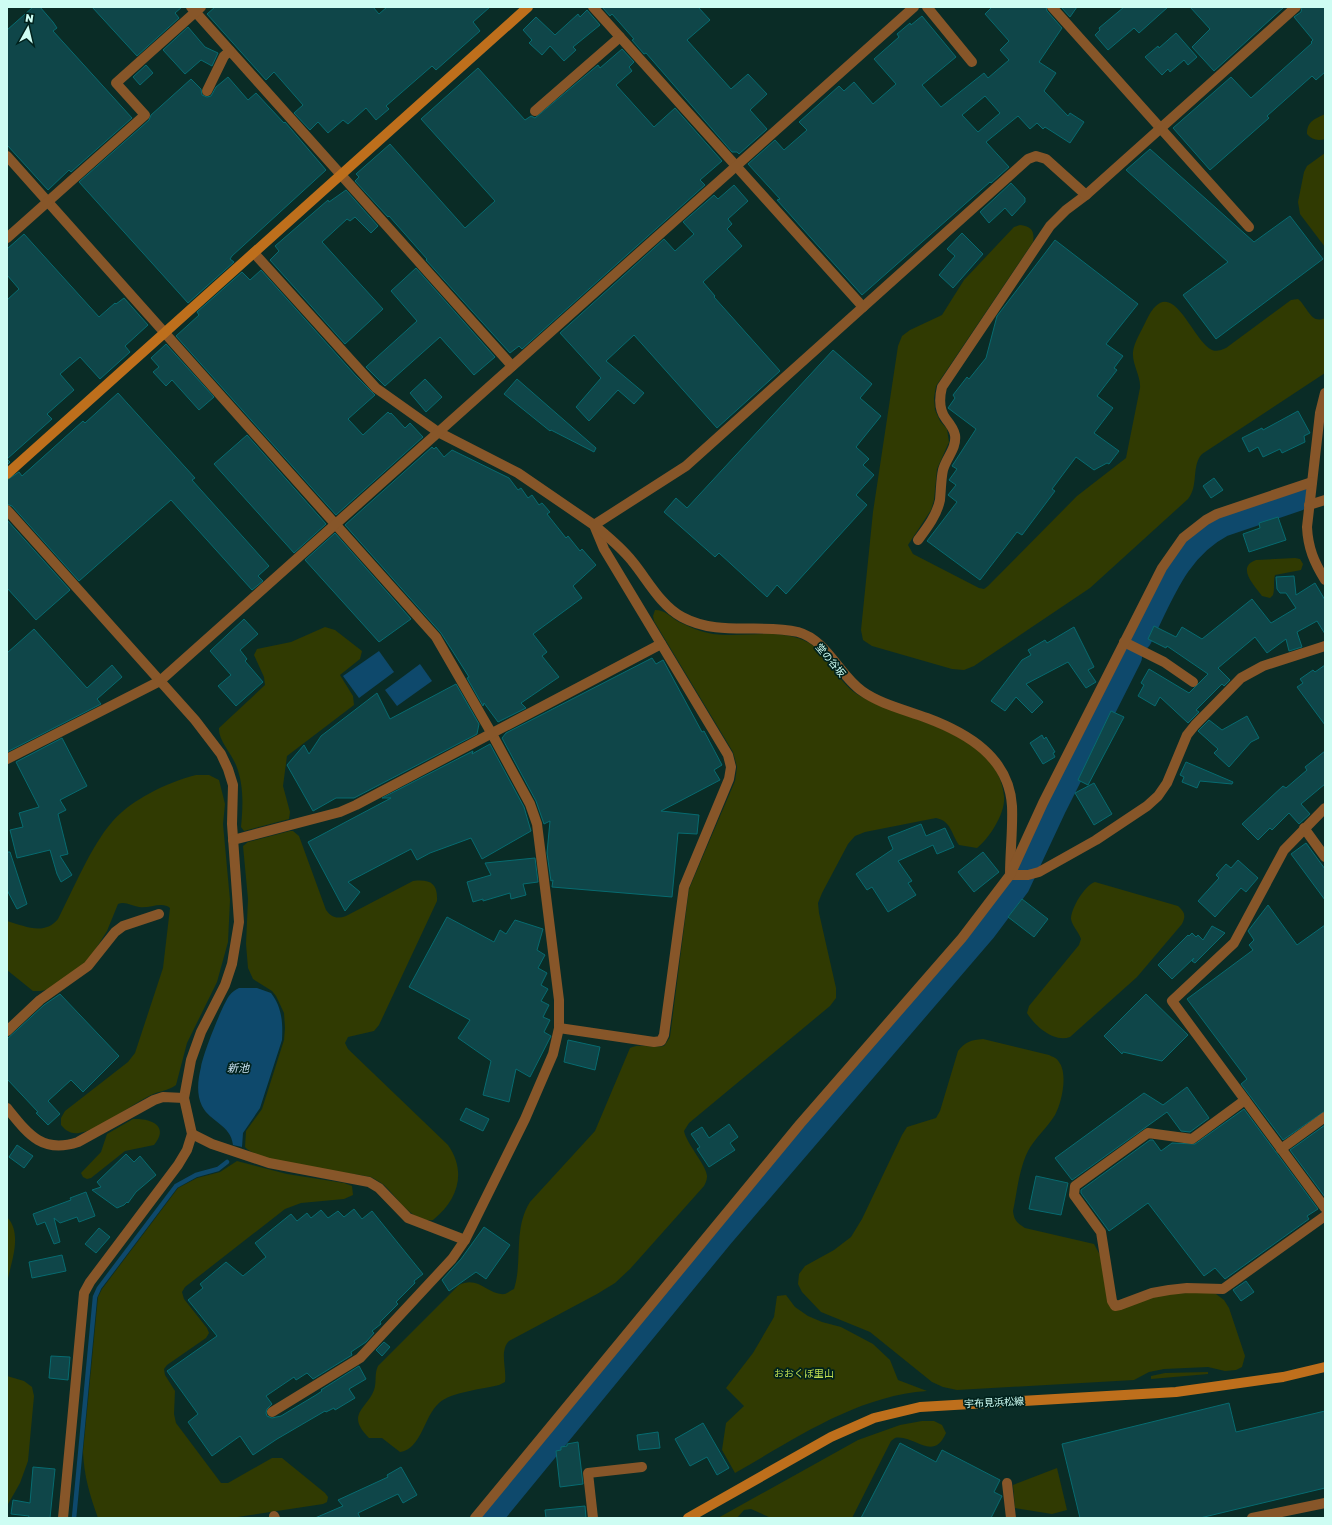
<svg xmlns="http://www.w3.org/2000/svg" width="1332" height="1525" font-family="'Golos Text','Noto Sans JP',sans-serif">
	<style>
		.green { fill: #303a02 }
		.water { fill: #0e496c }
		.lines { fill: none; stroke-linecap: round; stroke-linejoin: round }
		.stream { stroke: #0e496c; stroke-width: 4.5 }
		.river { stroke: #0e496c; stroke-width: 26 }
		.building { fill: #0f4649; stroke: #076b70; fill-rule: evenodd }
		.street { stroke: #875629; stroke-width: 10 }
		.secondary { stroke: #be6f1c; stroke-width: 10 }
		.labels { text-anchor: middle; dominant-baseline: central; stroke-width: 3.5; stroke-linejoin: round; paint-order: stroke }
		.street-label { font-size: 10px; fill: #cefdf3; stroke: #01221d }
		.park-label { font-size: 10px; fill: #bedc50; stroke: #01221d }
		.water-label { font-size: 11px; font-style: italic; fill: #cde4f5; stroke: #01221d }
	</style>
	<rect width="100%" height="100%" fill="#0a2c26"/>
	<g class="green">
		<path d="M1325,114V139C1318,141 1312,140 1307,134C1307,121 1315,119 1325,114Z"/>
		<polygon points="1325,153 1325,247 1300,214 1298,202 1304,172 1307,166"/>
		<path d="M1020,225C1031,226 1035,231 1033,242L936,386L934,398L935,410L940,421L947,429L949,442L937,469L934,500L931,510L908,545L913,554L979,588L984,589L988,586L1077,496L1126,458L1140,388C1141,376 1132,365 1133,352C1134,342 1142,330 1146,321C1171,268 1191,340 1212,350C1217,352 1221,350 1226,348L1291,300L1298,299C1307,306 1311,325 1325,318V373L1202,454C1191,466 1199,486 1188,499L1090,588L974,666L964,670L952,669L872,646L863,640L861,630L873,512L898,346L902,336L910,330L942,315L964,280L1014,227Z"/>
		<path d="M1295,558L1300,559L1303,564L1301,570L1275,575C1273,582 1275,588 1273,595L1270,598L1262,596C1254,585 1236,567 1256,560Z"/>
		<path d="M655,610C666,610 670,617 679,622C690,627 701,632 713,634C744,638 782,627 809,643C830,656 838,685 862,697C907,722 997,731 1004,796C1006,812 990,838 977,848L959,845C951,833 951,821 936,818L865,832L855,836L848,844L822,893L818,903L819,913L836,988V998L830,1006L689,1123L684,1131C687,1145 708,1167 707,1177C707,1180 705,1184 704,1186L630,1269L615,1283L597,1294L509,1341C499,1351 507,1369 505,1382L499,1385C483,1389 451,1392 439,1403C424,1416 421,1450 400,1452L382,1438H369C345,1414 367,1409 374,1390C377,1382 374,1374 378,1366L459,1285C479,1275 488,1296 505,1294C508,1293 511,1290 514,1289C523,1261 513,1229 530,1202L595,1131L630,1048C639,1043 652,1048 664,1046L670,1037L689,889L735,781L737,767L733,752L654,621L653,616Z"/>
		<path d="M325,627L335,630L362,651L360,659L340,675L353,696L354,705L287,756L283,786L290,812L289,819L244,831L241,827C243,806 244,785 236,765C231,753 218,740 219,728L265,685L264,677L254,655L257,649L291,642Z"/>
		<path d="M196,775H209L219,780L225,804L223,824L230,900L228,942L217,982L187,1043L176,1085C168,1091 159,1091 151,1095C132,1104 97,1131 79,1133C71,1134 66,1131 61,1125V1118L65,1111L128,1062L135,1053L163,968L170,908C162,901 149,909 139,907C132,906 125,901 118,904L107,931L93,953L85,963L49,989L41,991H33L7,970V921C25,926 44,936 58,919C73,890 91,846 112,822C132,799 166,783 196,775Z"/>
		<path d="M290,831H293L299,836L326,910C332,918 337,919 346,916L413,881C430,879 438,883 437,901L379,1025L374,1031L348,1037L345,1043L348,1049L448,1145C467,1172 458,1200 433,1220C412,1223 398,1198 384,1185C380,1182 375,1179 371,1177C348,1172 255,1162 245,1147L246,1131L262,1109L284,1040L285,1028L284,1013L276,996L272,991L253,979L248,968L246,944L248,899L243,846L248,842Z"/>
		<path d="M1095,882L1178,906C1185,912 1186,916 1182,924L1137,977L1070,1037C1054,1043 1035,1026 1027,1013L1029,1006L1079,945L1081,939C1079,932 1072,926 1071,919C1071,908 1085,885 1095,882Z"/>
		<path d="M983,1039L1049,1055C1053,1057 1057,1058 1059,1062C1068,1074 1062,1102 1055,1115C1047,1128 1035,1138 1028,1151C1019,1169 1017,1192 1013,1211C1014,1220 1017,1223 1025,1228L1094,1244L1100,1255L1108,1303L1170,1294L1205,1292L1216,1294L1224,1300L1229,1308L1245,1356L1242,1367L1236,1370L1225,1371L1208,1367L1164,1369L1149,1372L1134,1380L957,1390L943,1387L932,1382L870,1332L821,1312L802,1292L798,1284L799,1274L805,1266L834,1250L851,1237L862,1219L902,1135L907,1127L936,1118L940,1111L958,1051C965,1042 971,1040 983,1039Z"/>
		<path d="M133,1119C151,1118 170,1126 154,1145L125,1151L91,1178L87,1179L83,1177L81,1173L101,1152L107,1134Z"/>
		<path d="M237,1161L287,1174L344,1183L352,1186L353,1195L344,1199L301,1203L285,1209L185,1287L182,1292L184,1299L207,1328L209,1333L206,1338L167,1365L164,1369L165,1375L175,1391L174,1414L176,1423L221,1483H228L272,1458H282L325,1493L328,1497L327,1502L323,1504L231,1518H98C90,1496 84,1476 83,1452L98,1297L102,1289L178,1188L197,1178L220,1172Z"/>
		<path d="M7,1217C23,1234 11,1262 7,1283Z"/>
		<path d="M786,1295L795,1307L808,1316L822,1322L841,1327L873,1344L890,1360L898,1380L927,1391C856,1396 795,1439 735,1473L722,1450L726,1423L744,1406L726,1388L753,1353L774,1317L777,1296Z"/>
		<polygon points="1208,1372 1208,1374 1151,1379 1151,1376 1165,1373"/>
		<polygon points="7,1376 24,1381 32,1387 34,1396 28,1461 20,1483 7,1506"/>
		<path d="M922,1421H934L942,1425L946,1433C933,1463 914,1434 895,1438L891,1441L852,1518H771L751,1509L744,1510L737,1518H718L858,1440L900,1425Z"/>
		<polygon points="1057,1468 1067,1510 1052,1514 1015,1508 1013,1485"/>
	</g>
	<g class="water">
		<polygon points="379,651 394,672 359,698 343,676"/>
		<polygon points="420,664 432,681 397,706 385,690"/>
		<path d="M239,988H257L271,993C282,1007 283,1023 282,1040L260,1108L243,1133L242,1147L233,1145C231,1125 210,1122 202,1106C196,1094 198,1079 201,1067C203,1054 222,1006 229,996C232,992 235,990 239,988Z"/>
	</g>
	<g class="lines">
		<polyline class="stream" points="74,1518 95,1297 99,1288 176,1186 196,1175 218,1169 227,1162"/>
		<g class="river">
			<path d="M1139,638C1161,594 1176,548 1222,524L1298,498"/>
			<polyline points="489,1518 722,1234 984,929 1017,885 1053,808 1129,657"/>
		</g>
	</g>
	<g class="building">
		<polygon points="33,7 40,7 53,22 57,28 53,31 132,118 71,172 69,170 48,190 7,145 7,30"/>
		<polygon points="92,7 182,7 175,13 179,18 137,56"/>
		<polygon points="215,7 373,7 379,14 387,7 490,7 473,22 480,31 436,70 432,66 386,106 389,109 376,120 366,108 348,124 343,120 328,133 318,122 310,130 294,113 303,105 274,72 266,80 207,14"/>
		<polygon points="602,7 698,7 710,20 687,40 731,89 748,74 767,94 750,110 767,129 766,130 739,154 737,152 732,152 646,53 644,54 632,40 634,39 612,14 610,16"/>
		<path d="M992,7H1046L1047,11L1062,28L1039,62L1056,73L1044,91L1068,116L1070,113L1084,122L1070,143L1045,127L1043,129L1037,123L1030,129L1018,116L986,142L1009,167L991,183L990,182L862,295L777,200L780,199L748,164L775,140L784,150L807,130L799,122L839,86L844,91L854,82L873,104L896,84L874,59L899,37L897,34L910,23L911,25L922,16L956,57L922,85L941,107L984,73L988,78L1009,60L1000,50L1009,41L985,14ZM985,96L1000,113L978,132L962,115Z"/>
		<polygon points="1061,7 1077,7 1070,17"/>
		<polygon points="1124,7 1168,7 1139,33 1134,28 1108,50 1095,35 1100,30 1099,28"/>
		<polygon points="1190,7 1284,7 1214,71 1192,47 1210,29"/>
		<polygon points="1302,7 1325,7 1325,72 1316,80 1312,76 1267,116 1269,118 1210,170 1173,128 1231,77 1251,98 1312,43 1311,42 1313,40 1294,17 1301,12"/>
		<polygon points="587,10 600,25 573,47 576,50 564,61 550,46 542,55 529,43 532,40 523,30 536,17 555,35 578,14 580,17"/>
		<polygon points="188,27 205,47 218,53 212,66 201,60 185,74 163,50"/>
		<polygon points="1176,33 1197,57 1188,65 1184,60 1170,72 1168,69 1162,75 1145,57 1158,46 1159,48"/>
		<polygon points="622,49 634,62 629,67 632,71 616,85 654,127 675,108 722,161 700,180 705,185 522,349 519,346 510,353 426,260 427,259 389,216 388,217 355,181 359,177 356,174 390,144 465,228 495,201 421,119 478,68 525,120 531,116 535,118 598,65 600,68"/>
		<polygon points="146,65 153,73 140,85 133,77"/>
		<polygon points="228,77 248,100 256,93 284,123 285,122 326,170 232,256 230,259 234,262 188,303 79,182 149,120 151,115 191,79 201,89 202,95 207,97 211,96 216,87"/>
		<polygon points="1150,149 1254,242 1290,216 1323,259 1216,339 1183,295 1228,262 1126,170"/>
		<polygon points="1011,183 1025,198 1025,202 1012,216 1005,208 989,223 980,212"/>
		<polygon points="734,185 748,201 728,219 732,224 727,229 742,246 703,282 715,296 714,297 780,371 717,428 634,335 606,361 644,393 634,404 618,390 589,421 576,407 601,378 560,333 664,239 675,251 694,234 683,222 714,195 718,199"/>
		<polygon points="346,190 378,226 371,233 355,217 350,221 347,219 322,242 383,309 345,344 270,260 279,251 275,246 328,200 329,202"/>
		<polygon points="962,233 983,254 953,288 939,275 955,256 947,249"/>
		<polygon points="24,234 99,317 115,303 116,304 124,298 148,325 125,346 130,352 100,379 80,357 60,374 74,390 47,414 52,419 7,459 10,462 7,465 7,300 19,289 7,275 7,249"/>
		<polygon points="1055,240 1138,304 1106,344 1123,356 1114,368 1117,370 1097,396 1113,408 1094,433 1119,451 1109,464 1107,463 1094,470 1076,457 1052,489 1055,491 1022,535 1017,532 980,580 927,541 957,502 948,495 956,485 949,480 957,469 952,466 976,429 948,408 955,398 953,395 967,377 969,379 986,358 997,316"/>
		<polygon points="416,268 495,357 474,375 440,337 385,386 366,367 417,321 391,291"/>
		<polygon points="261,270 356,376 375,395 348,419 363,435 388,412 390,414 391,413 405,428 410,423 423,437 336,515 176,336 199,315 197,312 242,272 250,280"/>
		<polygon points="166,344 214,397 199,410 172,380 166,386 153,372 159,367 151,358"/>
		<polygon points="833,350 872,384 860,398 881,416 856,447 869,459 863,465 874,475 856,495 867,505 786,594 777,585 767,597 719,553 715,557 664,512 676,498 687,508"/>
		<polygon points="425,379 442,397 426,412 410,393"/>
		<polygon points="517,379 596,448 594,452 551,430 550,431 504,394"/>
		<polygon points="118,393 195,478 192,480 269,566 258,576 263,581 252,590 171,500 79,581 12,506 7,504 7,480 19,472 22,476 83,421 85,423"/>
		<polygon points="1298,411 1310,433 1304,436 1305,442 1282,453 1280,449 1263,457 1258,447 1249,452 1242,438 1262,428 1263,430"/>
		<polygon points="247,435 326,524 294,553 214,464"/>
		<polygon points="432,447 434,449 436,447 444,457 452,450 509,478 518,490 521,488 528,498 532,495 539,505 542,503 550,512 547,514 566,538 568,536 580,551 582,549 596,565 573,586 582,598 533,634 547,652 542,656 559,677 521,703 526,708 498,722 484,703 483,706 467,678 469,677 441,633 345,525"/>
		<polygon points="1214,478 1223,490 1211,498 1203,486"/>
		<polygon points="1278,517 1286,540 1249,552 1243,534 1260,528 1259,523"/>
		<polygon points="7,520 70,590 36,620 7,588"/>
		<polygon points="335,533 411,619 379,642 305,560"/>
		<polygon points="1294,576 1296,595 1315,583 1325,600 1325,634 1317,621 1297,632 1302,647 1289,651 1286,639 1267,653 1255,637 1218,668 1230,680 1224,686 1222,684 1196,710 1199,712 1188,723 1160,697 1155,706 1138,696 1144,685 1141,683 1149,669 1189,693 1208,674 1167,646 1166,648 1148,639 1154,626 1176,637 1182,627 1202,639 1252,599 1271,623 1296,608 1286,593 1280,593 1277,589 1276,577"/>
		<polygon points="244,619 258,634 240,650 247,659 245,661 263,682 236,706 218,686 231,675 210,651"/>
		<polygon points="1074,627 1094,667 1088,670 1096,682 1086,688 1068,662 1026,684 1043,702 1032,713 1016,697 1005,711 991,701 1022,660 1031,655 1028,650 1045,640 1047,643"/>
		<polygon points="34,629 87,688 112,665 122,677 97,699 101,704 7,752 7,653"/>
		<polygon points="652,658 656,664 663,660 702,732 704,731 722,765 714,770 720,780 661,811 699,815 697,834 678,833 672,897 552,887 553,880 551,881 547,853 550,821 544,824 536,801 502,738 506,733"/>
		<polygon points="1325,665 1325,725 1297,687 1303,683 1300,679 1313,670 1315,672"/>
		<polygon points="456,684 479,724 477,734 354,798 336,798 313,811 287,765 304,745 309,754 321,736 377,693 390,719"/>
		<polygon points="1111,711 1124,717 1088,785 1078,780"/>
		<polygon points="1247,716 1259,738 1251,742 1229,767 1214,753 1218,749 1198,731 1209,720 1222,730"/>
		<polygon points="1042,735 1044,739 1046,737 1055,752 1053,753 1055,757 1043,764 1030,743"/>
		<polygon points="62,738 87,786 60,800 66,810 58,814 68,854 60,856 72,875 61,882 57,874 50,850 17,858 10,830 23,827 19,813 39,807 16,762"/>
		<polygon points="490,744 524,807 531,831 482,859 471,838 430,853 417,860 411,849 348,882 360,892 345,911 308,842 391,798 382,798 473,751 472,754"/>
		<polygon points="1325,751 1325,784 1301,804 1310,814 1299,824 1289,813 1272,830 1270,828 1258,840 1242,824 1283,786 1286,788 1307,770 1305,767"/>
		<polygon points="1186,762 1233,782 1232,784 1200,781 1197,788 1182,782 1184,777 1180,775"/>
		<polygon points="1094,783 1112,814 1094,825 1075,793"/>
		<polygon points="921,824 926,836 945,828 954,847 937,854 933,845 898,861 912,881 908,883 916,895 888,912 872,887 867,890 856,874 893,849 888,837"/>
		<polygon points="1306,843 1325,869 1325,900 1291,854"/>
		<polygon points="7,852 10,852 27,904 17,909 7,890"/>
		<polygon points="983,852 999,872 974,892 958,872"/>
		<polygon points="535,858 538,882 523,884 526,895 511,899 510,893 483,901 483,899 473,902 467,882 491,875 485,863"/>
		<polygon points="1238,860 1258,878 1246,892 1241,888 1215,917 1198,901 1219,878 1216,875 1226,864 1231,868"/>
		<polygon points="1022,899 1048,919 1034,937 1008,917"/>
		<polygon points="1268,905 1297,945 1325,925 1325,1111 1283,1140 1241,1084 1247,1079 1187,999 1253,950 1249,945 1254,940 1248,931"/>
		<polygon points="447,917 494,942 500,930 506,934 515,920 543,929 537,950 545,955 538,968 547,973 541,985 548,989 541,1001 549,1005 543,1017 550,1020 544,1032 551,1036 530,1077 516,1069 509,1102 483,1095 491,1061 458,1038 470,1020 409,987"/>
		<polygon points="1212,926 1225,933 1195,963 1192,961 1194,958 1172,979 1158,965 1188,935 1189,936 1192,933 1196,937 1198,935 1203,940"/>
		<polygon points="60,994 119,1056 83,1092 71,1080 48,1101 60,1114 48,1125 36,1113 38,1112 7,1079 7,1039 44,1005"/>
		<polygon points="1146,994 1188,1035 1162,1061 1123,1052 1122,1054 1104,1036"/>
		<polygon points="568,1040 600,1047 595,1070 564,1062"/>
		<polygon points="1187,1087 1209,1118 1190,1132 1181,1131 1167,1112 1072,1180 1055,1158 1144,1093 1163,1105"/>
		<polygon points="466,1108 489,1119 483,1131 460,1120"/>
		<polygon points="1244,1109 1318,1209 1307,1216 1309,1219 1225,1279 1215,1268 1204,1276 1148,1203 1109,1231 1081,1193 1081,1190 1150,1140 1153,1140 1161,1151 1172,1143 1195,1144"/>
		<polygon points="729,1124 738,1137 730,1143 735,1150 709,1167 697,1149 700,1147 691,1134 702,1127 709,1138"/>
		<polygon points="1325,1125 1325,1197 1290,1150"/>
		<polygon points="17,1145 33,1156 24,1168 9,1157"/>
		<polygon points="126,1154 134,1162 140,1156 156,1175 136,1192 128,1203 127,1202 124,1205 117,1208 92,1190 101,1187 97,1182"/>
		<polygon points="1036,1176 1068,1183 1061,1215 1029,1209"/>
		<polygon points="86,1192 95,1216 79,1222 77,1217 60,1223 54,1218 60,1242 54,1244 45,1222 37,1225 33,1214 71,1200 70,1198"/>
		<polygon points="354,1209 362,1219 372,1211 423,1274 414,1281 415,1283 396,1302 398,1304 380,1322 381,1324 372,1331 374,1333 366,1342 351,1352 352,1355 313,1379 307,1373 296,1380 294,1377 266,1396 272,1404 267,1409 266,1413 267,1416 272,1418 281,1416 316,1395 322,1391 321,1390 359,1366 366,1379 349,1389 355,1398 335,1410 334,1408 326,1412 325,1411 277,1439 253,1455 240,1436 212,1456 188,1422 198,1414 167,1371 217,1336 188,1300 203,1288 200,1284 226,1262 243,1276 266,1257 255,1243 291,1214 297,1221 307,1213 311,1218 321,1210 328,1218 338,1211 344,1217"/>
		<polygon points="484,1227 510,1245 486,1279 476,1272 449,1291 442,1280 461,1259"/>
		<polygon points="99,1228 110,1237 96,1253 85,1244"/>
		<polygon points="62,1255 66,1271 32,1278 29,1262"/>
		<polygon points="1246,1281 1254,1292 1241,1301 1233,1290"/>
		<polygon points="384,1342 390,1347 382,1356 376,1350"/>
		<polygon points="51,1356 70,1357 68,1380 49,1378"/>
		<polygon points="1229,1403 1236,1432 1325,1411 1325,1488 1200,1518 1080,1518 1062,1444"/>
		<polygon points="703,1423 729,1468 717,1475 707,1457 690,1466 675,1439"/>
		<polygon points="658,1432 660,1448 639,1450 637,1435"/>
		<polygon points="578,1442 583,1484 560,1487 556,1451 561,1450 561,1447 567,1446 567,1444"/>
		<polygon points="900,1443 936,1462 942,1450 1000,1480 994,1492 1002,1496 991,1518 861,1518"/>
		<polygon points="33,1467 55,1469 50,1518 28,1518 29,1516 11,1514 13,1500 30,1503"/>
		<polygon points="401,1467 417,1495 403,1503 398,1494 358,1513 360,1518 315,1518 343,1506 338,1500 388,1477 387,1475"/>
		<polygon points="585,1506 586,1518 546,1518 545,1510"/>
	</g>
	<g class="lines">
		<g class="street">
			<polyline points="191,7 512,366"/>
			<polyline points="593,7 863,307"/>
			<polyline points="927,7 972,62"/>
			<polyline points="1052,7 1249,227"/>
			<polyline points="207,91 224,56 230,51"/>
			<polyline points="535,111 620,37"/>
			<polyline points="7,156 436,637 492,734 530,804 537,824 559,1000 559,1028 553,1054 525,1119 465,1240 452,1259 360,1358 272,1412"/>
			<polyline points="7,238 145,115 116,83 201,7"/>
			<polyline points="254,253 376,388 438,432 518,473 594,525 604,549 728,755 731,767 729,779 684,887 664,1035 661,1041 654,1042 559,1028"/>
			<path d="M1325,393L1320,413L1307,527C1308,548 1314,562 1325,580"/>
			<polyline points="1309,505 1325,500"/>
			<polyline points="7,510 195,720 221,754 228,769 233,785 232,824 239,922 232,964 225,985 201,1032 191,1060 184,1098 192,1134 187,1150 178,1165 90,1282 84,1293 63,1518"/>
			<path d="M918,540C927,528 937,515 940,500C941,490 941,479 943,470C946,458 957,448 955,435C954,429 950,424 946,419C939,410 939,399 942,387L1050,226L1066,210L1086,195"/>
			<polyline points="1124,642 1164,662 1193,682"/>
			<polyline points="7,759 160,681 914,7"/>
			<polyline points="1325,808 1284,850 1234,943 1172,1001 1325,1208"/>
			<polyline points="1304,828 1325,857"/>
			<polyline points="233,840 340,812 356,805 661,644"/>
			<path d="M1010,875C1010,852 1013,829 1012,806C1009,757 967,733 927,718C906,710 880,704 862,691C839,675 827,640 798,632C759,623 719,637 682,617C660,605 647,579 632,561C621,547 607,536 594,525L686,466L1028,159L1036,156L1046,159L1086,195L1296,7"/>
			<polyline points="1010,875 1028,875 1039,872 1096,840 1147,806 1158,796 1167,783 1187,735 1195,725 1241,678 1263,666 1325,646"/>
			<polyline points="7,1031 40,1000 88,966 115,932 123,926 159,914"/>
			<polyline points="1245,1100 1192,1139 1148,1133 1075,1186 1074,1195 1101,1232 1112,1301 1115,1306 1120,1305 1152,1293 1169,1290 1187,1288 1223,1289 1325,1216"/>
			<path d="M7,1108C28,1134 42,1154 78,1142L154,1100L163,1097L184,1098"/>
			<polyline points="192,1134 212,1144 269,1163 369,1182 379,1188 408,1218 465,1240"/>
			<polyline points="1281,1149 1325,1117"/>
			<polyline points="1007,1483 1011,1518"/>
			<polyline points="274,1516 275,1518"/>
			<polyline points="475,1518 800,1124 962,938 1010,875 1043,803 1162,568 1183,538 1206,520 1217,514 1312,482"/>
			<polyline points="593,1518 588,1473 642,1467"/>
			<polyline points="1252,1518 1325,1503"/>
		</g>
		<g class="secondary">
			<polyline points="7,474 528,7"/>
			<polyline points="688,1518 831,1437 874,1418 920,1407 1176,1392 1283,1377 1325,1367"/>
		</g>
	</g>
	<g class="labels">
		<g class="street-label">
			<text transform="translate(831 660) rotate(50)">堂の谷坂</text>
			<text transform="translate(994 1402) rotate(-3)">宇布見浜松線</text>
		</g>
		<g class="park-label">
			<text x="804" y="1373">おおくぼ里山</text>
		</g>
		<g class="water-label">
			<text x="238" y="1067">新池</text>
		</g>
	</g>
	<rect width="1332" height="1525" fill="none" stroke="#cefdf3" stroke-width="16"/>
	<g transform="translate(28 28) rotate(8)" stroke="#01221d" stroke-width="3" paint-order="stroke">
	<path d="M0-3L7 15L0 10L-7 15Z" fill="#cefdf3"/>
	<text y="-6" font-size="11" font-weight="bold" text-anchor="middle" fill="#cefdf3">N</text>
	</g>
</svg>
